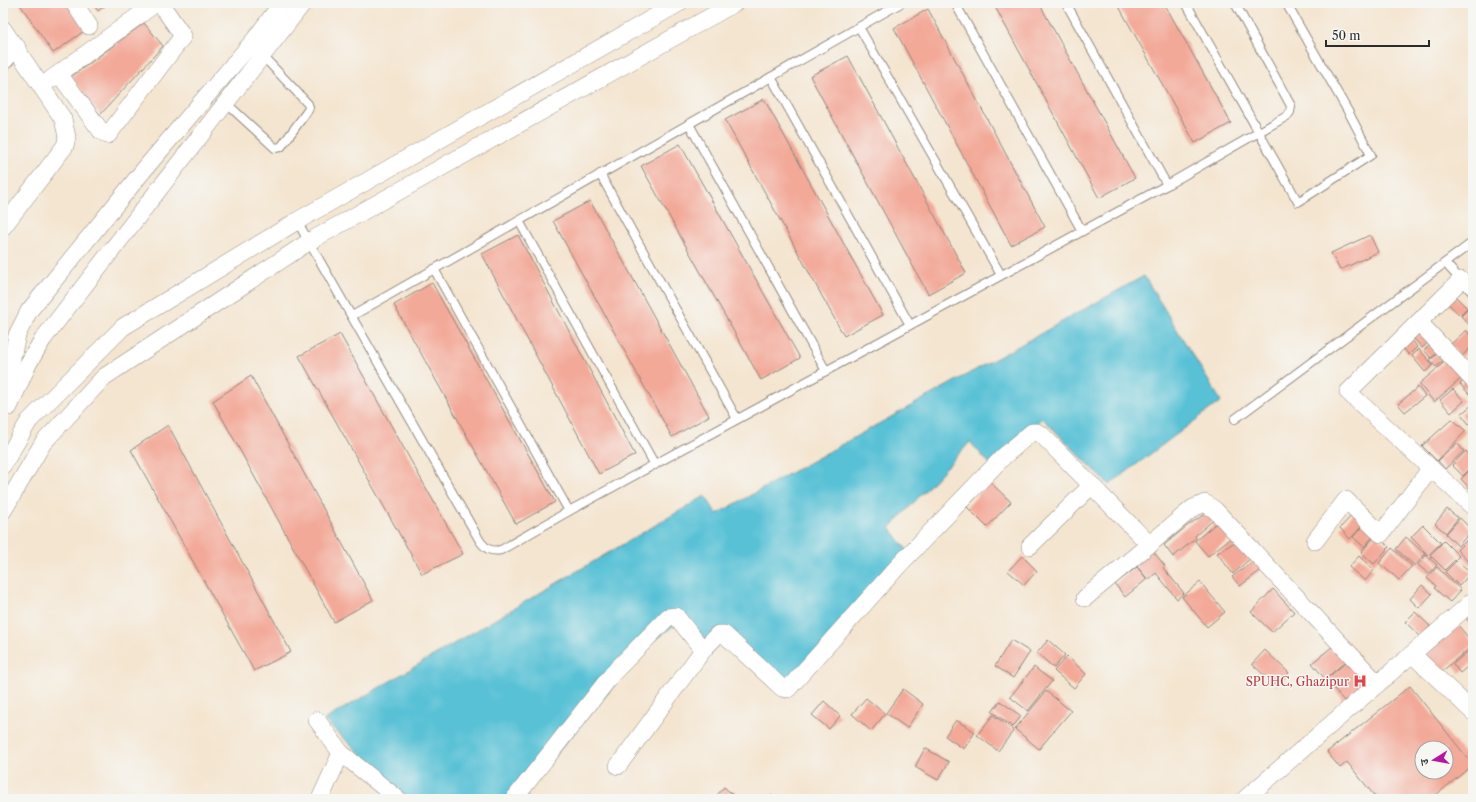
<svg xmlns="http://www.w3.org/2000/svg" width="1476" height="802" font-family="'Libre Caslon Text','Noto Serif Devanagari',serif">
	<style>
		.water { fill: #59c1d6; stroke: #427680 }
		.building { fill: #f3a998; fill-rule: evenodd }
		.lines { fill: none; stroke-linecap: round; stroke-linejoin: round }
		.service-casing { stroke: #90887e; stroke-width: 10 }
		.minor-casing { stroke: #90887e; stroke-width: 18 }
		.service { stroke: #fff; stroke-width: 8 }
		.minor { stroke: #fff; stroke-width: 17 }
		.labels { text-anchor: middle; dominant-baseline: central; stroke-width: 3; stroke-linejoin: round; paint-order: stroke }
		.health-label { font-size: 12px; fill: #be3a42; stroke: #f6f6f2; text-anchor: end }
	</style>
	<rect width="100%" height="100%" fill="#f6f6f2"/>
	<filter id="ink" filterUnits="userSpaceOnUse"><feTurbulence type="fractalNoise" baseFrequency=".025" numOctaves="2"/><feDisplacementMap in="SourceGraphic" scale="8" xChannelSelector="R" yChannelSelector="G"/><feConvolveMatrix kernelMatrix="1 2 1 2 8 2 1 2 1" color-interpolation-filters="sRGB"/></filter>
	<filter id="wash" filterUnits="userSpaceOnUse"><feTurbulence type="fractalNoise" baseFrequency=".012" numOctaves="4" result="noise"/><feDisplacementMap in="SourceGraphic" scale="16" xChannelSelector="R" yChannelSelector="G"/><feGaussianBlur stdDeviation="0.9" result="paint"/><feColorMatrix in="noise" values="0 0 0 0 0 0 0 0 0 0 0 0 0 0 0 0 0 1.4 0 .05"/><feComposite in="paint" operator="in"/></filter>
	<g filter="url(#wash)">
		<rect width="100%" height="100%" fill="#f4e5d0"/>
		<polygon class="water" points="1144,276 1221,401 1109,485 1042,418 990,464 970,442 890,528 908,551 786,697 715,629 699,651 676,624 650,643 518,799 410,799 324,720 705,496 717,514"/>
		<g id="blocks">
			<g class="building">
				<polygon points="19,3 69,3 87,29 53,53"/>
				<polygon points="92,3 109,3 98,11"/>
				<polygon points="993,3 1039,3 1135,178 1099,198"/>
				<polygon points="1117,3 1164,3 1231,123 1195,143"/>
				<polygon points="928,9 1045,227 1011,245 894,28"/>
				<polygon points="144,23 163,46 100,115 71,77"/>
				<polygon points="848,56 966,273 928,294 810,76"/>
				<polygon points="764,99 883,315 844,336 725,120"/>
				<polygon points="680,144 800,358 761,380 641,166"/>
				<polygon points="590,201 709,416 672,437 553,221"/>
				<polygon points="518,235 635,455 599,474 482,254"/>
				<polygon points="1370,235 1378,252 1340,270 1331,253"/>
				<polygon points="432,283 555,502 516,524 394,305"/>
				<polygon points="1454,295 1467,308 1460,315 1446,302"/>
				<polygon points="1473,304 1473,329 1461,316"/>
				<polygon points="1419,326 1431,340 1422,348 1410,334"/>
				<polygon points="1466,330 1473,338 1473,345 1461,357 1450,345"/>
				<polygon points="340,334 463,554 422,574 299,356"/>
				<polygon points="1409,335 1417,347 1409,355 1399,343"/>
				<polygon points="1431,344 1438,352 1431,358 1424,350"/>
				<polygon points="1419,349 1433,365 1425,372 1412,356"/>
				<polygon points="1441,351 1446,358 1436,367 1430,360"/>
				<polygon points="1448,359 1463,377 1434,402 1419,384"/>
				<polygon points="251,376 373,600 334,622 213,401"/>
				<polygon points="1467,378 1473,385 1473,393 1470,395 1460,384"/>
				<polygon points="1418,387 1425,396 1405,412 1398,404"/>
				<polygon points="1453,389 1464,401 1451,413 1440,400"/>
				<polygon points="1473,404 1473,420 1469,424 1461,414"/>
				<polygon points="1452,419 1466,431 1437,461 1422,446"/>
				<polygon points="168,425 291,652 254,671 131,450"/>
				<polygon points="1457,443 1464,451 1445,469 1438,461"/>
				<polygon points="1466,451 1473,459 1473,466 1463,476 1452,465"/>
				<polygon points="1473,467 1473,492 1461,479"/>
				<polygon points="990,482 1011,502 987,527 967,507"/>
				<polygon points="1447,509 1458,518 1446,533 1435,524"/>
				<polygon points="1211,510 1218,516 1195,536 1196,538 1173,557 1164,545 1187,526"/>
				<polygon points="1354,513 1364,524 1350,539 1340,528"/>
				<polygon points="1460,518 1472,530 1458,546 1446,534"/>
				<polygon points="1220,520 1233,536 1208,556 1195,541"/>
				<polygon points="1364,524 1375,534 1364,547 1353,537"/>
				<polygon points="1423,525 1441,543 1428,555 1411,537"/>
				<polygon points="1473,534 1473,564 1472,566 1457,550"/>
				<polygon points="1376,535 1389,547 1374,564 1361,552"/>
				<polygon points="1406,537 1425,554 1415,566 1396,549"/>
				<polygon points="1444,541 1459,556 1445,570 1430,555"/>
				<polygon points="1235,542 1252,557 1233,574 1217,553"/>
				<polygon points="1392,548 1412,566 1399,580 1379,563"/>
				<polygon points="1152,550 1165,566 1163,568 1184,593 1177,599 1156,573 1148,580 1135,564"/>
				<polygon points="1426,555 1437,565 1429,574 1418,565"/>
				<polygon points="1022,556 1037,571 1024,585 1008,571"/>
				<polygon points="1359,556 1374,570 1365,581 1349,567"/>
				<polygon points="1258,558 1265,567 1240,586 1232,577"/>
				<polygon points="1457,560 1471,573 1459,586 1445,572"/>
				<polygon points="1137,567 1147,579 1125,597 1115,584"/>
				<polygon points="1437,567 1461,590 1450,602 1434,588 1436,586 1427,578"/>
				<polygon points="1200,582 1225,612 1207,627 1182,597"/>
				<polygon points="1422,585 1432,594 1419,608 1410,599"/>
				<polygon points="1273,589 1294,612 1272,632 1251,612"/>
				<polygon points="1473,610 1473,625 1463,616"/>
				<polygon points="1415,612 1430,626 1421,637 1405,622"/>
				<polygon points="1456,623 1473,643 1473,645 1440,673 1422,652"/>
				<polygon points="1011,640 1030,652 1013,678 995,666"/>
				<polygon points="1048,640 1065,655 1054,668 1037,653"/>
				<polygon points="1333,646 1346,661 1325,679 1312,663"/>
				<polygon points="1473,647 1473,662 1460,673 1453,664"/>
				<polygon points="1265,650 1289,673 1276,686 1252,664"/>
				<polygon points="1067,656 1086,674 1074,688 1054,671"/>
				<polygon points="1349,660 1367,683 1344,701 1326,679"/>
				<polygon points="1034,667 1052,681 1028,711 1010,697"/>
				<path d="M1410,686L1473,765L1431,799H1377L1347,762L1340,768L1327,752ZM1422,748H1446V772H1422Z"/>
				<polygon points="903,689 923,704 907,728 886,713"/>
				<polygon points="1046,691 1071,711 1039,749 1015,729"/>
				<polygon points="866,698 885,714 871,731 852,714"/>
				<polygon points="824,701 840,716 829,729 812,715"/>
				<polygon points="1000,701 1021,716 1013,727 992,712"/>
				<polygon points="993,715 1014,730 998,751 977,735"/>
				<polygon points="956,720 975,732 964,749 945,736"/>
				<polygon points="925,748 949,762 938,780 915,767"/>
				<polygon points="724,787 738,799 722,799 717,795"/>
				<polygon points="773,794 778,799 768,799"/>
			</g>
		</g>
	</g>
	<g filter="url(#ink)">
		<use href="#blocks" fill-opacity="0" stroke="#90887e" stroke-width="1"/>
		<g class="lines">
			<g class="service-casing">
				<g id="service">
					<polyline points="955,3 1082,231"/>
					<polyline points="1066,3 1167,185"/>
					<polyline points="1186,3 1298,202 1371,155 1349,113 1286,3"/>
					<polyline points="859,27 1001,275"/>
					<polyline points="771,77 910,325"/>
					<polyline points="226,103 275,148 281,147 308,110 309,107 308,104 261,54"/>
					<polyline points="689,124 826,371"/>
					<polyline points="600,174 737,419"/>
					<path d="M297,221L480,541C486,549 491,552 501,550L569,511L1167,185L1287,116L1290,112L1291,106L1235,3"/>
					<polyline points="519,221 655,465"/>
					<polyline points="1445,263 1473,293"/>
					<polyline points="434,269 569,511"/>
					<polyline points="352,316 901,3"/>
					<polyline points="1235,419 1473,242"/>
				</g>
			</g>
			<g class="minor-casing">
				<g id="minor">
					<polyline points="74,3 89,26"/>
					<polyline points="3,29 63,119 67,137 65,146 3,227"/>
					<polyline points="3,62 17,47"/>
					<polyline points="59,74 101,131 108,135 183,36 160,3"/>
					<polyline points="50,80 156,3"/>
					<polyline points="1461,280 1348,392 1473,507"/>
					<polyline points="1419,322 1473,380"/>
					<polyline points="3,399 17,335 29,311 147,166 255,39 282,3"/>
					<polyline points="9,407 28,364 43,339 303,3"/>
					<polyline points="3,465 29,421 123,327 297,221 679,3"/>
					<polyline points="3,511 43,443 104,377 310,241 735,3"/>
					<polyline points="1315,541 1346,500 1381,534 1431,468"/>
					<polyline points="1030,546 1092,485"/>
					<polyline points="1085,598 1193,508 1205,503 1215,510 1378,684"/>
					<polyline points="1412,654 1473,712"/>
					<polyline points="317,720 341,753 398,799"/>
					<polyline points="618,766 703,650 718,634 724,634 782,688 788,689 900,564 1004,456 1032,432 1037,432 1042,435 1150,545"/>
					<polyline points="320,799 341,753"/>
					<polyline points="514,799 614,672 668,617 676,616 703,650"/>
					<polyline points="1245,799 1473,601"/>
				</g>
			</g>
			<use href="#service" class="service"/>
			<use href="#minor" class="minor"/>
		</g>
	</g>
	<defs>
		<g id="hospital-bare" transform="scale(1.08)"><path d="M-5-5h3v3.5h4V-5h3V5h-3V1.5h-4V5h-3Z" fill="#e0444e" stroke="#f6f6f2" stroke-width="2.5" paint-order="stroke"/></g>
	</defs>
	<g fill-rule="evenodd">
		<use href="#hospital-bare" x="1360" y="681"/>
	</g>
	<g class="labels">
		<g class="health-label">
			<text x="1349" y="681">SPUHC, Ghazipur</text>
		</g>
	</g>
	<rect width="1476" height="802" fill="none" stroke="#f6f6f2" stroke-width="16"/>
	<g transform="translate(1434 760) rotate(259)"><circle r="19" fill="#f6f6f2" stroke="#a5a5a2"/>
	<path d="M0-3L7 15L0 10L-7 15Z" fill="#b5179e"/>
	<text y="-6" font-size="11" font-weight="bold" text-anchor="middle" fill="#2b2b2b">उ</text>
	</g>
	<path d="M1326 40v6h103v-6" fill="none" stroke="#2b2b2b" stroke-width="2"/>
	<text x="1332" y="40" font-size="12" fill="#2b2b2b" stroke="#f6f6f2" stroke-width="3" paint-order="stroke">50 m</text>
</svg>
